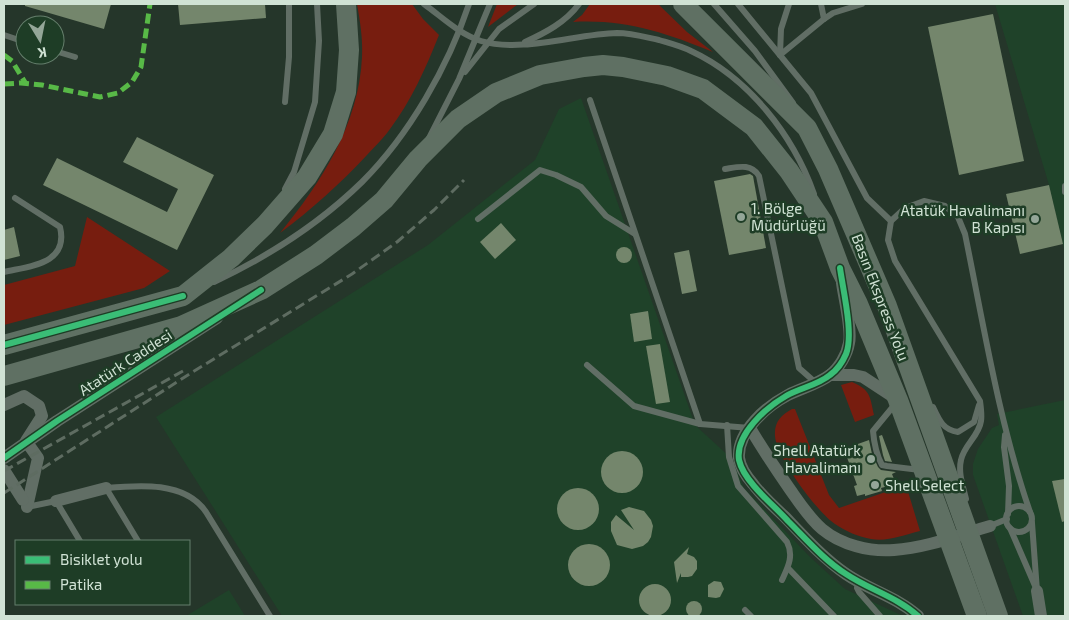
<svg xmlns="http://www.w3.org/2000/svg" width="1069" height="620" font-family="'Exo 2',sans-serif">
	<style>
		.built { fill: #1f4229 }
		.green { fill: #771d0f }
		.building { fill: #74866c }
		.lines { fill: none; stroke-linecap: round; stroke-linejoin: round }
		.lane { stroke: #616e65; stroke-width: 6 }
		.street { stroke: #616e65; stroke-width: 12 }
		.primary { stroke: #5f7063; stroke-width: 20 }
		.rail { stroke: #5e6c61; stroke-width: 3; stroke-dasharray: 10 5; stroke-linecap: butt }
		.quiet { stroke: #58b947; stroke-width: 5; stroke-dasharray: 10 5; stroke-linecap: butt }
		.cycleway-casing { stroke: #1e3d26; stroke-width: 9 }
		.cycleway { stroke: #3abd76; stroke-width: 6 }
		.poi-dot { fill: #94a698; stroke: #1e3d26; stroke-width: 2 }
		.labels { text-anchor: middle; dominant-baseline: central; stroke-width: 5; stroke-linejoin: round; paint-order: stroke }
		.poi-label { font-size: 15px; fill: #d0e2d4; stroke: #1e3d26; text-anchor: start }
		.street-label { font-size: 15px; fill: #d0e2d4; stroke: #1e3d26 }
	</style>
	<rect width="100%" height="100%" fill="#25362a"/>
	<g class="built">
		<polygon points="995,4 1065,4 1065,253 1049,185"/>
		<polygon points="581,98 695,425 732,459 744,488 809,556 845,589 903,616 282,616 156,417 428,245 535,160 559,109"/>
		<polygon points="1065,400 1065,616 1023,616 973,475 973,464 978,449 992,428 999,425 997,414"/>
		<polygon points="229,590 245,616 186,616"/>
	</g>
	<g class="green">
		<path d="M357,4H412L423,19L439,35C426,68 411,101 390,129C384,138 375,146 367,155C340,184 311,210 280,233C321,183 359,124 362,57C363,39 360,21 357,4Z"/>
		<polygon points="497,4 518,4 488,27"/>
		<path d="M590,4H658L687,32L713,52C666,33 625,19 573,22L582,15Z"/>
		<polygon points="87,217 170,271 144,288 4,325 4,285 75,266"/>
		<path d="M852,382C871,390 870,397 874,415L855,422L841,385Z"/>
		<path d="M792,409H795L829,495L839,508L906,485L920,531C904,535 887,542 871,539C859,537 845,531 835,524C818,513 776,457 775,436C774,422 781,415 792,409Z"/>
	</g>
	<g class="building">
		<polygon points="25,4 111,4 104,29 25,6"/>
		<polygon points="178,4 265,4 266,18 180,25"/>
		<polygon points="993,14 1024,161 959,175 928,27"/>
		<polygon points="137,137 214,175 177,250 43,185 57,158 167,212 178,189 123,162"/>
		<polygon points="750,174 753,176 766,248 729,255 714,181"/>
		<polygon points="1049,185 1063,244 1020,254 1006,194"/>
		<polygon points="501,223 516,240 495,259 480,242"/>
		<polygon points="14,227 20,256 4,260 4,230"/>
		<circle cx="624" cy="255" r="8"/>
		<polygon points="689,250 697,291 682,294 674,253"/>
		<polygon points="648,311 652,339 634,342 630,314"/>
		<polygon points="660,344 670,402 656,404 646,346"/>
		<polygon points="882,435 892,462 885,461 883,455 879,436"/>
		<polygon points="869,440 872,454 878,467 881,470 896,472 892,474 896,484 881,488 882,491 865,496 865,494 857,496 854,486 857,485 844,449"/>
		<circle cx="622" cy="472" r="21"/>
		<polygon points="1065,479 1065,521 1062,522 1052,481"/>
		<circle cx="578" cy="509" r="21"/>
		<polygon points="629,507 644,511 651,520 653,526 651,537 648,542 643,546 632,549 617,545 611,531 611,522 616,515 634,530 621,510"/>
		<circle cx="589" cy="565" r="21"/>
		<polygon points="689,547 687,554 694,557 697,561 697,569 692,576 688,577 681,577 681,573 677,583 674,562"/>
		<polygon points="714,581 721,582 724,589 720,597 716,598 708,597 708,585"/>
		<circle cx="655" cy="600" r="16"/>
		<circle cx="694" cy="609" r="8"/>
	</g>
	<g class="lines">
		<g class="lane">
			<path d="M424,4C442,17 459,34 481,41C521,53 576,34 617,33C631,33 645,37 659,40C669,43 681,46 691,51C749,78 793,135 814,194"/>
			<polyline points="714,4 755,51 793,103"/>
			<polyline points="738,4 811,93 867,198 891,221"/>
			<polyline points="821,4 824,19"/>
			<polyline points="4,35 25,42"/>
			<path d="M525,42C545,33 566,22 579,4"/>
			<polyline points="55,51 75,57"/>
			<polyline points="780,55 824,19 833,13 862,4"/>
			<polyline points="780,55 781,29 789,4"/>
			<polyline points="465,72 499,29 534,4"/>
			<polyline points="590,100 700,424"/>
			<polyline points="285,102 289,57 289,4"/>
			<polyline points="429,138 459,79 490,4"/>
			<path d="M725,169C738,167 751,163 759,176L799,368L816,383"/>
			<polyline points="1065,186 1065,192"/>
			<polyline points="285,189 294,172 315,102 319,41 317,4"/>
			<polyline points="478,219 540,170 556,175 581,187 606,216 635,234"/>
			<path d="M4,272C30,266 69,264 60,227L15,198"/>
			<path d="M214,282C267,257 320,223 362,182C409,135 448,67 469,4"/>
			<polyline points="587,365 634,406 700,424 750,428"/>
			<path d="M896,403L873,431C874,443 876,454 882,465L887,466L920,470"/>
			<path d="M933,407C939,420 943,430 958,432L974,422L979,405"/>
			<path d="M727,425L729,457L738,486L787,542C794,556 788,567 782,580"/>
			<polyline points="1005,435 1004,447 1009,486 1008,514"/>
			<path d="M966,499C963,486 958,473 961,460C964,445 979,436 981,421C982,415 981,408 980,401L895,261L888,240L891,221L905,208L924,201L945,206L958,217L965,234C984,327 999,422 1030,512"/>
			<circle cx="1019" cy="519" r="13"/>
			<polyline points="27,507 56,501 80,541"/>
			<polyline points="1032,523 1037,591"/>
			<polyline points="990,526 1007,519"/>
			<polyline points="1010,528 1036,588"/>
			<path d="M138,541L106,488C139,485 185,481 206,512L270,616"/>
			<polyline points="788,568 834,616"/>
			<polyline points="858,581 857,588 859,592 880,616"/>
			<polyline points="745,610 751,616"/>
		</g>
		<g class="street">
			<path d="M842,283C844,298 852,330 849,343C847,355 839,368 830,375C818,384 802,388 788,395C767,406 737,431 739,458C740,467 747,477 753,484C762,496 774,507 785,517C804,537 823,558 846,574C869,590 897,597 918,616"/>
			<polyline points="830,375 854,375 863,377 898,400"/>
			<polyline points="4,405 24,396 39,406 42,416 26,441 38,458 27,507"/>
			<path d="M750,428C762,448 775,468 789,488C799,502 809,518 822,529C841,545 870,552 894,550C926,548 959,535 990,526"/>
			<polyline points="4,458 57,421 217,318"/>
			<polyline points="4,470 23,500"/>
			<polyline points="56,501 106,488"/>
			<polyline points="1037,591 1041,616"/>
		</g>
		<g class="primary">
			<polyline points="683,4 807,128 828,169 887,306 998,616"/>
			<polyline points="4,345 183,296 231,258 265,225 307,177 333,134 346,92 349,50 346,4"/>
			<polyline points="4,376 181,326 261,290 316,255 353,227 384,200 418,159 458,119 496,93 540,75 584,67 603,65 623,67 667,76 703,89 754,127 789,171 823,222 840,268 858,304 898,400 977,616"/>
		</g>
		<g class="rail">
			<polyline points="4,471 183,371"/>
			<polyline points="4,493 191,373 352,274 397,242 434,210 464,180"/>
		</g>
		<g class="quiet">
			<polyline points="4,55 12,61 26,84"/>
			<polyline points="4,84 21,83 42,85 100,97 118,93 132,82 141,67 150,4"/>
		</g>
		<g class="cycleway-casing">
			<g id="cycleway">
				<path d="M840,268C843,290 854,335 846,354C843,361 837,370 830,375C818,385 800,388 786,396C767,407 735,434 739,460C741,469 748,479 754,486C764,498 777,509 788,521C807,540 824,560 846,574C870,590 897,597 918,616"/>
				<polyline points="4,345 183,296"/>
				<polyline points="4,458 57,421 261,290"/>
			</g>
		</g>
		<use href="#cycleway" class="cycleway"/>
	</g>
	<g class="poi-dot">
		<circle cx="741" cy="217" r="5"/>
		<circle cx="1035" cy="219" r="5"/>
		<circle cx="871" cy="459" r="5"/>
		<circle cx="875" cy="485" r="5"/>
	</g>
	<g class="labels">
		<g class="poi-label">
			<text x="751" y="208">1. Bölge<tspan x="751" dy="17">Müdürlüğü</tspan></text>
			<text x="1025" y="210" text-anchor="end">Atatük Havalimanı<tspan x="1025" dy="17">B Kapısı</tspan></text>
			<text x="861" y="450" text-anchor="end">Shell Atatürk<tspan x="861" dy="17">Havalimanı</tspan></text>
			<text x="885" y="485">Shell Select</text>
		</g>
		<g class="street-label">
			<text transform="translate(881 297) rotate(69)">Basın Ekspress Yolu</text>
			<text transform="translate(125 362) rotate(-33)">Atatürk Caddesi</text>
		</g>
	</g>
	<rect width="1069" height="620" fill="none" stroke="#d0e2d4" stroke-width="10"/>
	<rect x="15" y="540" width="175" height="65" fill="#1e3d26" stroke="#657f6c"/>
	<rect x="25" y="556" width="25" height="8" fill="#3abd76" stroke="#657f6c"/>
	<text x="60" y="565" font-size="15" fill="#d0e2d4">Bisiklet yolu</text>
	<rect x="25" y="581" width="25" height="8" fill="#58b947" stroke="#657f6c"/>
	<text x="60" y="590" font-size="15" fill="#d0e2d4">Patika</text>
	<g transform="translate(40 40) rotate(170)"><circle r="24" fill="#1e3d26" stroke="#657f6c"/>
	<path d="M0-4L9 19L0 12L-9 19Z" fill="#94a698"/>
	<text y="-8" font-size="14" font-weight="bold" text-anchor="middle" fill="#d0e2d4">K</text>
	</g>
</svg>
